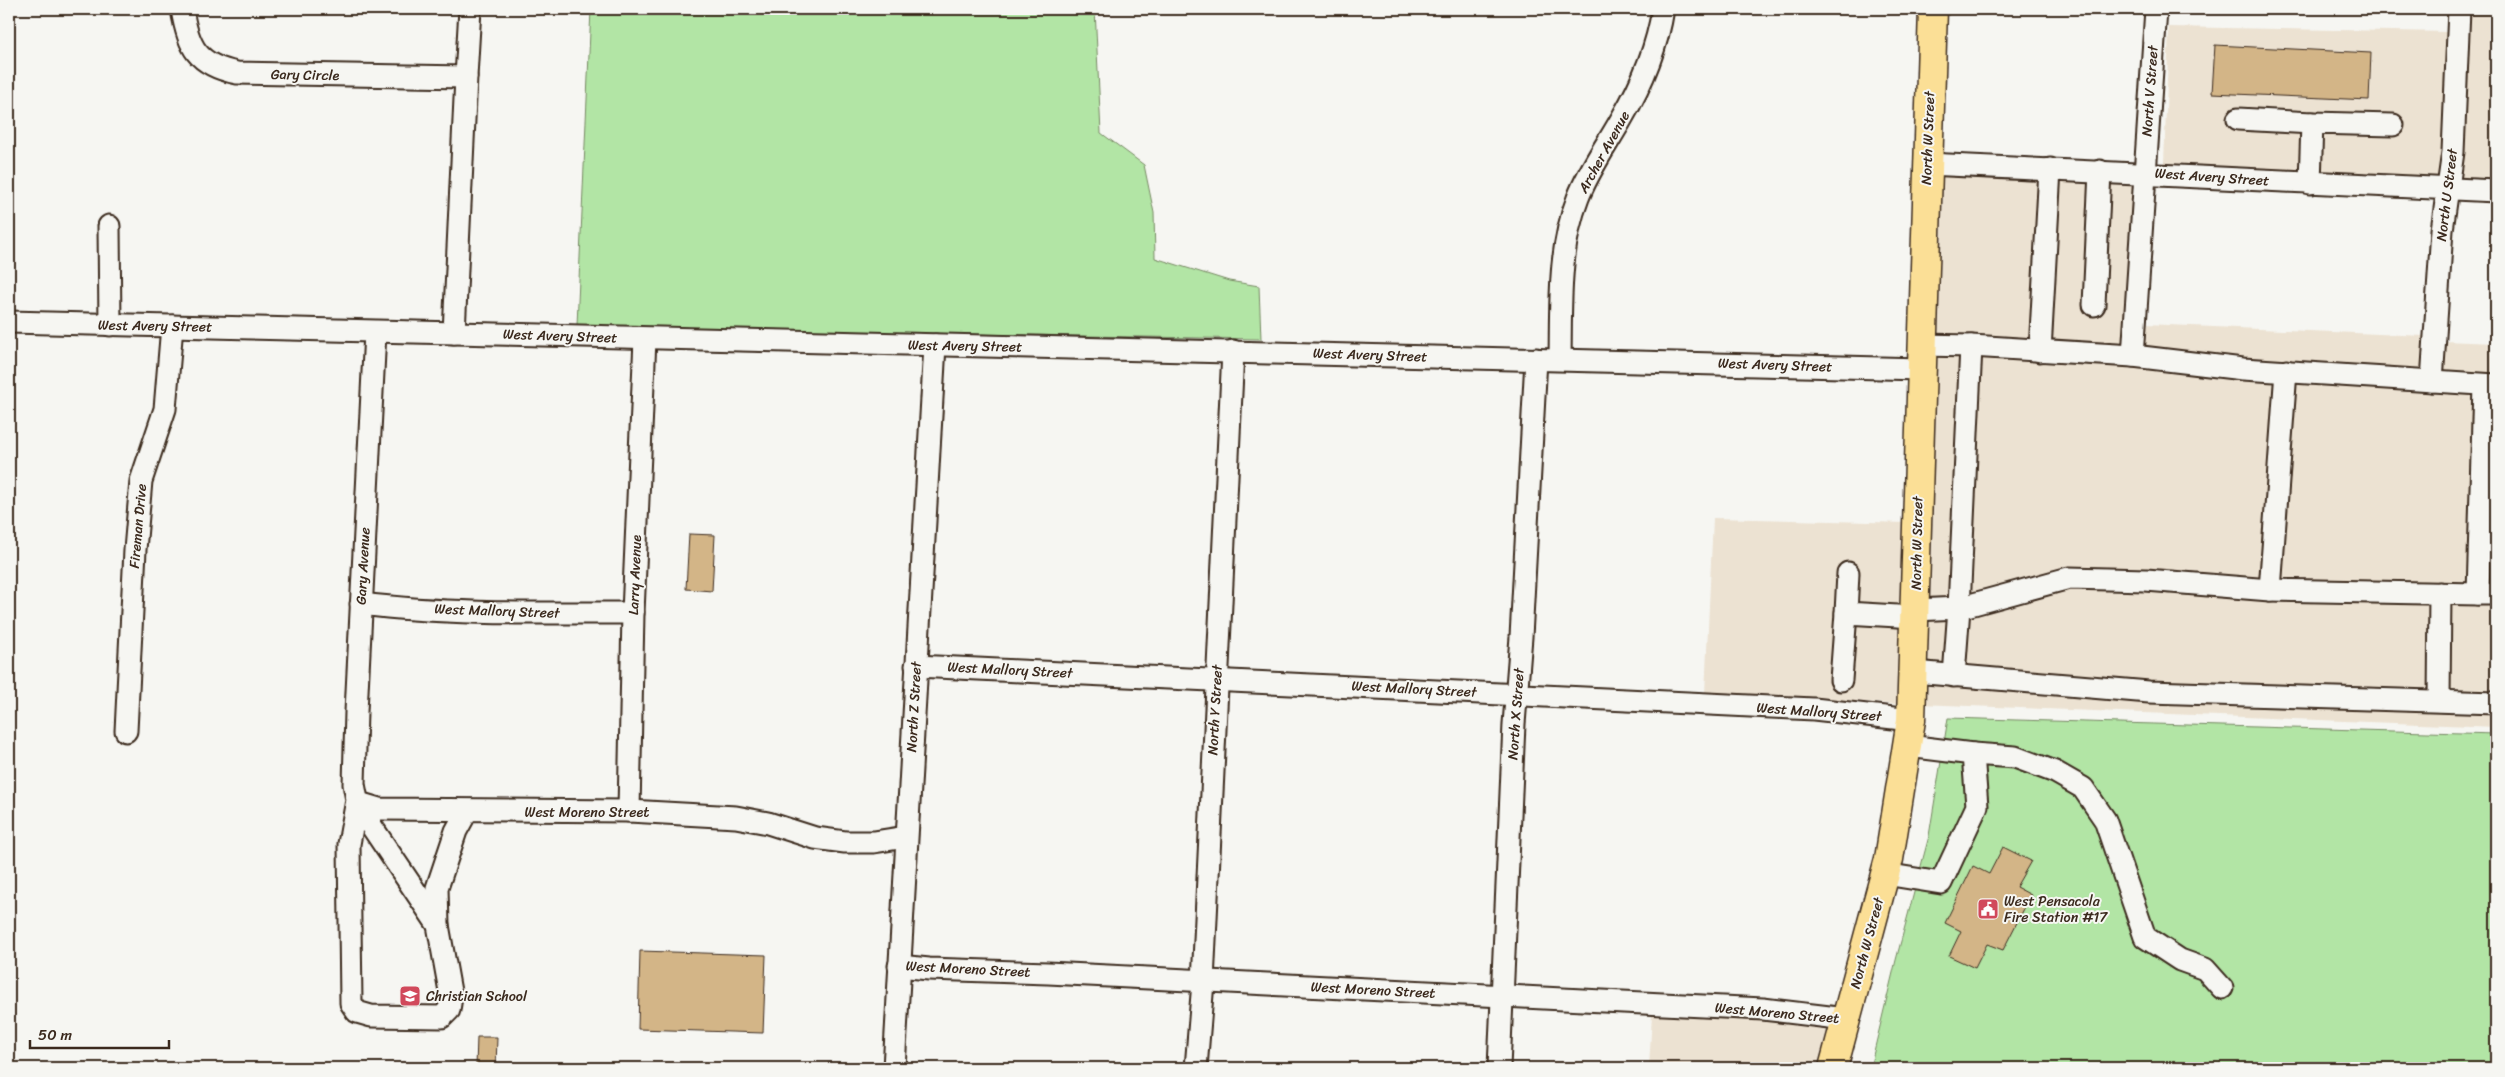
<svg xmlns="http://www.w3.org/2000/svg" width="2505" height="1077" font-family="Sriracha,sans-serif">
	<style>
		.built { fill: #ece2d2 }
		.green { fill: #b2e5a5; stroke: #768862 }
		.building { fill: #d3b587; stroke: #3b2a1e }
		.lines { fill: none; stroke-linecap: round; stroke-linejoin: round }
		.minor-casing { stroke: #3b2a1e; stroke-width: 25 }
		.major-casing { stroke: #3b2a1e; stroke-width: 31 }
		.minor { stroke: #f6f6f2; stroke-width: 21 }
		.major { stroke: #fbdf96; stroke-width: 28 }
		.labels { text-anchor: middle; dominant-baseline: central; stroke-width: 4; stroke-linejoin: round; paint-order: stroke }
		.street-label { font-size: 14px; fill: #3b2a1e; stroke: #f6f6f2 }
		.poi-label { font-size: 14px; fill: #3b2a1e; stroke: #f6f6f2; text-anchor: start }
	</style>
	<rect width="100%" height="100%" fill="#f6f6f2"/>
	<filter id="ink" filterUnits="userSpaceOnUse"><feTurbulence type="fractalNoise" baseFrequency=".02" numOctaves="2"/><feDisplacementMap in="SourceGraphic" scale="10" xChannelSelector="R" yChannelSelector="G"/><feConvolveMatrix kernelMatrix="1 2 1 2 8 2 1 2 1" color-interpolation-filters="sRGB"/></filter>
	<g filter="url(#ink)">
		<g class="built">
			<polygon points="2469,9 2496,9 2496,180 2459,178"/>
			<polygon points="2169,27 2449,32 2444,151 2440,177 2225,169 2164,163"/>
			<polygon points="1941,175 2150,184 2145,324 2425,336 2423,392 2441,392 2443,341 2496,343 2496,727 1919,704"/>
			<polygon points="1713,518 1908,523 1903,705 1814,698 1705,694"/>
			<polygon points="1652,1014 1762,1020 1834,1029 1823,1068 1649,1068"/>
		</g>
		<g class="green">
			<polygon points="591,9 1095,9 1101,133 1144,165 1154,213 1155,258 1229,281 1259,286 1261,339 793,331 577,325"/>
			<polygon points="1948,718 2496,734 2496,1068 1870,1068 1896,960 1929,836"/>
		</g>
		<g class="building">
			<polygon points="2215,45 2371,53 2369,100 2212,93"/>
			<polygon points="689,534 715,535 712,591 686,589"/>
			<polygon points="2003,847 2031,861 2016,887 2031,895 2003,950 1987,944 1975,968 1949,956 1961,931 1945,923 1973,866 1989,874"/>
			<polygon points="640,951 766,955 763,1033 638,1029"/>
			<polygon points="477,1037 497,1037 496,1068 476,1067"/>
		</g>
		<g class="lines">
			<g class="minor-casing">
				<g id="minor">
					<path d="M182,9C188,47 197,65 237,73L466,77L470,9"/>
					<polyline points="2238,119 2312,123"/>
					<polyline points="1927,164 2496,191"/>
					<polyline points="2310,183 2312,123 2393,125"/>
					<polyline points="109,226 110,325"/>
					<polyline points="2094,305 2100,171"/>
					<polyline points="9,322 1921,369"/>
					<polyline points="454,333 466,77"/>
					<polyline points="1922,345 1971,346 2133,356 2243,369 2496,385"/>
					<polyline points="2040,351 2050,169"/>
					<polyline points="2133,356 2156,9"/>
					<path d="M1560,359C1561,305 1558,249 1578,198C1589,169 1607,145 1622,118C1642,84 1657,48 1663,9"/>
					<polyline points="2286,371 2270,590 2478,594 2484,385"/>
					<polyline points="2432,381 2442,230 2453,152 2459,9"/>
					<polyline points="1848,573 1846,613 1915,617"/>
					<polyline points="2478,594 2496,594"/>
					<path d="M361,604C451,615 543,613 633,613"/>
					<polyline points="1915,610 1959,608 1971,346"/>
					<polyline points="916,666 1814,709 1911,720"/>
					<polyline points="1914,672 2149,692 2496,703"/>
					<polyline points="1954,676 1959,608 2069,578 2146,580 2270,590"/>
					<polyline points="1841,680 1846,613"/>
					<polyline points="2439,700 2440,593"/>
					<polyline points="126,731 135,550 141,481 165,409 172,326"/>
					<polyline points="1973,754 2015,757 2055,772 2083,788 2105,820 2145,937 2180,960 2205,969 2222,988"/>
					<polyline points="359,803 379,809 629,811 736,817 768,823 815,838 845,842 874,842 906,837"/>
					<polyline points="371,808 370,824 438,925 451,997 449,1010 442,1017 371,1016 357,1012 351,1003 349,844 357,800 354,784 356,712 375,332"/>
					<polyline points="629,811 633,613 645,339"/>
					<polyline points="1885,874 1941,883 1977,806 1973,754 1908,746"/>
					<polyline points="438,925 437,888 456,831 467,811"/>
					<polyline points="899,966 929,969 1048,973 1763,1009 1846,1019"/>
					<polyline points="894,1068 935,345"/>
					<polyline points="1196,1068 1203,982 1233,351"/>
					<polyline points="1499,1068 1514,724 1521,637 1536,359"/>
				</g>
			</g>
			<g class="major-casing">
				<polyline id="major" points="1833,1068 1889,859 1911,720 1933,9"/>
			</g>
			<use href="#minor" class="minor"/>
			<use href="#major" class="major"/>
		</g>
	</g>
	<defs>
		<g id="civic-square" transform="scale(1.125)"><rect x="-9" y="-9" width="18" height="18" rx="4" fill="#d1495b" stroke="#f6f6f2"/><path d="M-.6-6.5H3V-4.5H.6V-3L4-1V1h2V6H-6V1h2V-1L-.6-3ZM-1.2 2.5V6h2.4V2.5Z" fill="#fff"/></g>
		<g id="school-square" transform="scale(1.125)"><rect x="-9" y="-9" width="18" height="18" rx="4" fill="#d1495b" stroke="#f6f6f2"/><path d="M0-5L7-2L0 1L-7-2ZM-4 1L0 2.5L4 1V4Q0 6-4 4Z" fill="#fff"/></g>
	</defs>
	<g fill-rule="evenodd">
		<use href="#civic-square" x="1988" y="909"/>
		<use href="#school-square" x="410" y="996"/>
	</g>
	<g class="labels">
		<g class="street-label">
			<text transform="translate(305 75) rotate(1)">Gary Circle</text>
			<text transform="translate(2150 91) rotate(-86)">North V Street</text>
			<text transform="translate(1928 138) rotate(-88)">North W Street</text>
			<text transform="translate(1604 152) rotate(-61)">Archer Avenue</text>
			<text transform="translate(2212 177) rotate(4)">West Avery Street</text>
			<text transform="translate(2447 195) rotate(-83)">North U Street</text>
			<text transform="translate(155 326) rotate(1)">West Avery Street</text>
			<text transform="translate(560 336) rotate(2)">West Avery Street</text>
			<text transform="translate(965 346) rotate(1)">West Avery Street</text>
			<text transform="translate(1370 355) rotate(2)">West Avery Street</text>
			<text transform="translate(1775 365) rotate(2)">West Avery Street</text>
			<text transform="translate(138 526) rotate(-85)">Fireman Drive</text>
			<text transform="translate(1917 543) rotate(-89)">North W Street</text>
			<text transform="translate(363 566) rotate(-87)">Gary Avenue</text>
			<text transform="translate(635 575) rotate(-88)">Larry Avenue</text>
			<text transform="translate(497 611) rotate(2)">West Mallory Street</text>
			<text transform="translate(1010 670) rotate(3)">West Mallory Street</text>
			<text transform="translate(1414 689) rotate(3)">West Mallory Street</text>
			<text transform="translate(914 707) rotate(-87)">North Z Street</text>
			<text transform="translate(1215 710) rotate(-87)">North Y Street</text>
			<text transform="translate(1819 712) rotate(4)">West Mallory Street</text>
			<text transform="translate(1516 714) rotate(-86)">North X Street</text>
			<text x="587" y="812">West Moreno Street</text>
			<text transform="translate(1867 943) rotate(-75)">North W Street</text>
			<text transform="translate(968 969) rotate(3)">West Moreno Street</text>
			<text transform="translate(1373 990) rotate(3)">West Moreno Street</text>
			<text transform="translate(1777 1013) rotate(5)">West Moreno Street</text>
		</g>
		<g class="poi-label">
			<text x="2004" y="901">West Pensacola<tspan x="2004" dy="16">Fire Station #17</tspan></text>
			<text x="426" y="996">Christian School</text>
		</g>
	</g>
	<rect width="2505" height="1077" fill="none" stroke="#f6f6f2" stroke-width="30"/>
	<rect x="15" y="15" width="2475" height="1047" fill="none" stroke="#3b2a1e" stroke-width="2" filter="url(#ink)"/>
	<path d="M30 1040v8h139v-8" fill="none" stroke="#3b2a1e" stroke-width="2.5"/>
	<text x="38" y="1040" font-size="15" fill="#3b2a1e" stroke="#f6f6f2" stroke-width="4" paint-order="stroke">50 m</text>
</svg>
